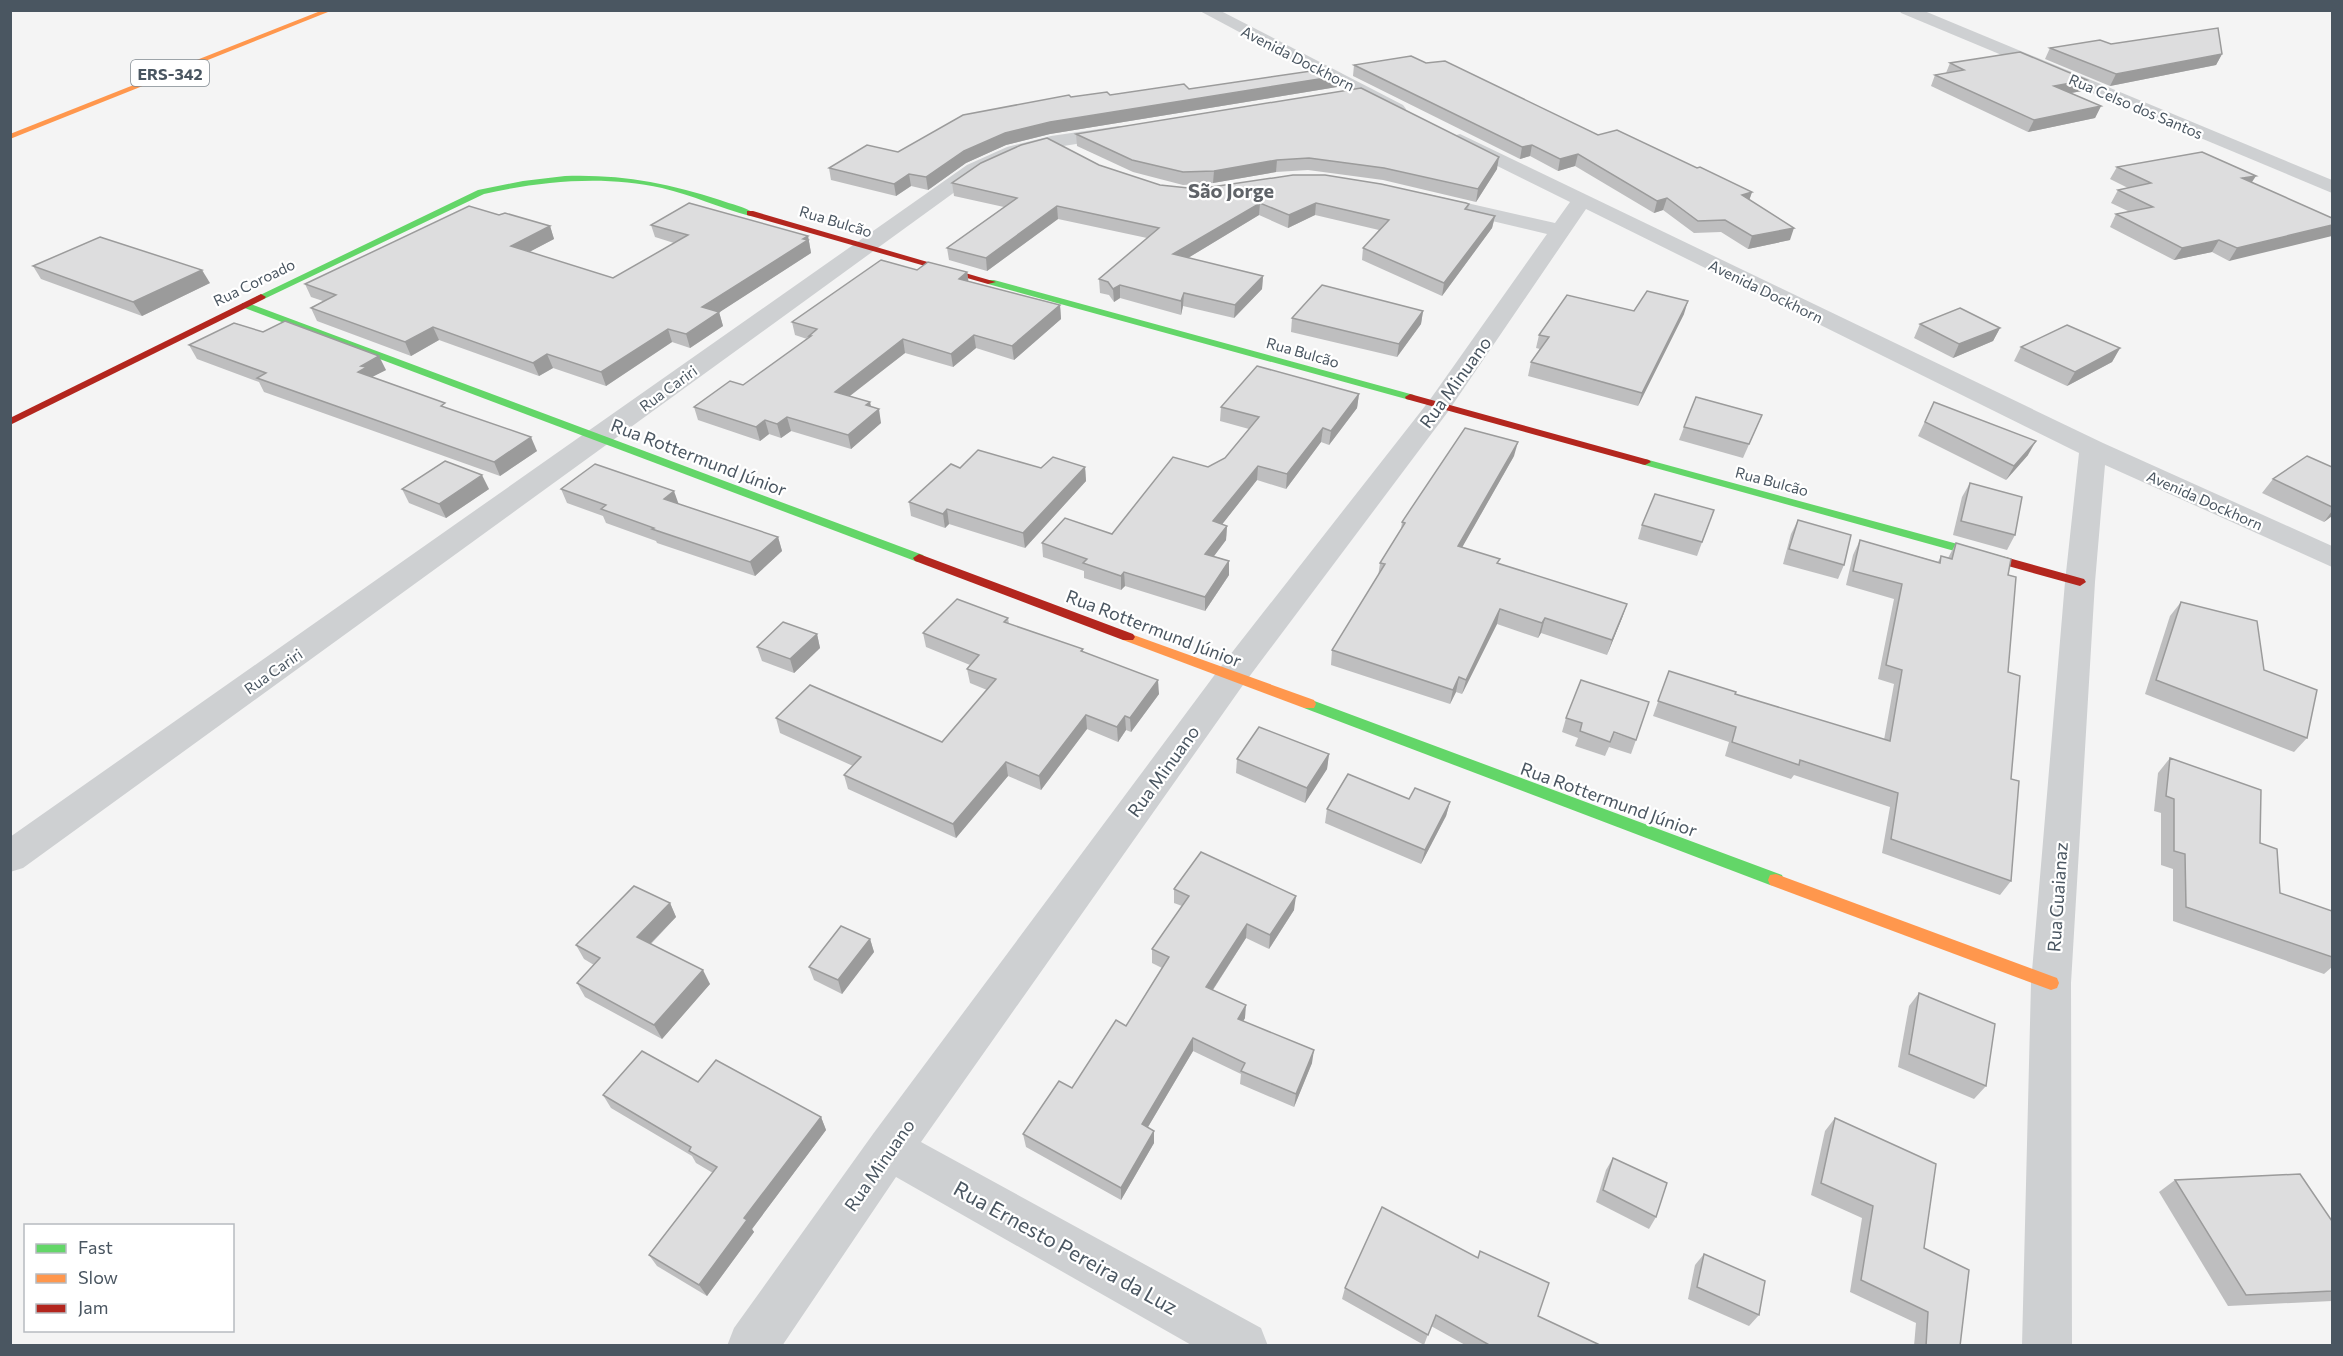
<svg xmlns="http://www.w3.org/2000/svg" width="2343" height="1356" font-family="Commissioner,sans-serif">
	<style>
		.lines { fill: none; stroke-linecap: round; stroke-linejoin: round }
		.street { fill: #ced0d2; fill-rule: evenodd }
		.fast { fill: #63d668; fill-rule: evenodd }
		.slow { fill: #ff974d; fill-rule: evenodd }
		.jam { fill: #b3261e; fill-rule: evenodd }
		.wall { fill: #bebebf }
		.shaded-wall { fill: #9b9b9b }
		.building { fill: #ddddde; stroke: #9b9b9b; stroke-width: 1.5 }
		.labels { text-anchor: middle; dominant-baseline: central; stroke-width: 4.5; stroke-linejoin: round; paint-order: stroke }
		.far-street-label { font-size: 15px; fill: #4a5661; stroke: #fff }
		.shield { fill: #fff; stroke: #808990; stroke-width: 1.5 }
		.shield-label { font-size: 16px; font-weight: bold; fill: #4a5661 }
		.street-label { font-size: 18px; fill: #4a5661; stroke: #fff }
		.far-district-label { font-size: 20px; font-weight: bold; fill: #5f6368; stroke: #fff }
		.near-street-label { font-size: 21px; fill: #4a5661; stroke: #fff }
	</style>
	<rect width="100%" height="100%" fill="#f4f4f4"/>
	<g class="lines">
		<g class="street">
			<polygon points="1198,10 1219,10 1403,105 1406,109 1403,113 1391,113"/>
			<polygon points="1899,10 1922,10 2332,180 2332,193 1901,13"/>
			<polygon points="1119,126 1126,128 1128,132 1126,136 1051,148 1021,155 981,173 23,868 10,872 10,837 967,165 1007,147 1051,136"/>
			<polygon points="1460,134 2103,443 2332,546 2332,567 2105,465 2095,582 2071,983 2072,1346 2022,1346 2031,983 2065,582 2079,453 1586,209 1447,413 1243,685 921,1142 1261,1328 1268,1346 1193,1346 896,1177 782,1346 727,1346 734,1328 873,1134 1219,669 1429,401 1547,234 1416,203 1413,199 1416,195 1423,193 1555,223 1570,202 1453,144 1450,140 1453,136"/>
		</g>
		<g class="fast">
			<path d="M565,176C619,174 668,183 720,200C731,204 745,207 754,213L750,216C720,208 692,195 662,188C603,175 542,181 484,194L264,299L256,297L478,190L523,181Z"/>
			<polygon points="988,280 994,280 1414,395 1415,397 1410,400 1406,399 988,284"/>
			<polygon points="242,303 248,303 923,555 925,558 919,562 915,561 242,307"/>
			<polygon points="1645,459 2009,558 2011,561 2005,565 1641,464 1639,462"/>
			<polygon points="1309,699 1782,875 1784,880 1782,885 1776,886 1770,885 1304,708 1302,704"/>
		</g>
		<g class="slow">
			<polygon points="323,10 333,10 10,139 10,134"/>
			<polygon points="1128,633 1314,700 1316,704 1314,708 1304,708 1123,640 1121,637 1123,634"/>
			<polygon points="1776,874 2057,978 2059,983 2057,988 2051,990 1770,885 1768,880 1770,875"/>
		</g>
		<g class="jam">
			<polygon points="747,211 753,211 996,282 988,284 747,215"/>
			<polygon points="261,294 266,297 264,299 10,425 10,418"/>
			<polygon points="1410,394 1649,460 1651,462 1645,465 1641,464 1406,399 1405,397"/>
			<polygon points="919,554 1133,634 1135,637 1133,640 1123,640 915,561 913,558"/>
			<polygon points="2005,557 2084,579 2086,582 2080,586 2001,564 1999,561"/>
		</g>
	</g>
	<g class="wall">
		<polygon points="2111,44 2222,54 2216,65 2110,86 2045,59 2050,48"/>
		<polygon points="1950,63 2087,80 2082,91 2071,93 2101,106 2095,118 2028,132 1931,86 1935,75 1946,73"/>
		<polygon points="1354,65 1598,135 1697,168 1752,192 1749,200 1790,240 1748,249 1721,232 1694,233 1663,210 1654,213 1575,166 1558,171 1530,156 1520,159 1353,76"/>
		<polygon points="1338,76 1337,87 1050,134 1006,145 966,163 928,190 911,186 896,196 831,180 829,168 898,152 1071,97 1110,95"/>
		<polygon points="1076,134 1497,169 1476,202 1383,180 1308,170 1276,172 1213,183 1183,185 1133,172 1077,146"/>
		<polygon points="1099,165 1160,185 1198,189 1469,204 1468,210 1495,216 1492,228 1442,296 1362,260 1363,248 1379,230 1315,215 1288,228 1259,215 1188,258 1263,276 1262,289 1234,318 1183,306 1181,315 1120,298 1114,302 1109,295 1100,293 1099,279 1147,238 1058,219 987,271 949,260 947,248 1004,207 954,196 952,183"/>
		<polygon points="2117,167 2252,183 2332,218 2229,261 2212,252 2174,260 2110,227 2116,214 2130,212 2111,203 2118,190 2128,188 2110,179"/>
		<polygon points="499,215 550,226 554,239 529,252 613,278 674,243 655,237 651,225 808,236 811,253 719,312 723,326 690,348 672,342 606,386 553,368 539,376 439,340 411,356 317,321 311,308 323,301 311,297 305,284"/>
		<polygon points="33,266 210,283 142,316 41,279"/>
		<polygon points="917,270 967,272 968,281 1060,305 1061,319 1014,360 976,348 953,367 905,353 850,396 870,402 871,407 881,423 851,449 791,431 781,438 769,434 760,441 698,420 694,407 743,385 807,339 795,335 792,322"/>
		<polygon points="1423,311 1421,324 1397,357 1291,332 1292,318"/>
		<polygon points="1634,311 1684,314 1638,406 1528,376 1531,362 1540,349 1536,348 1539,335"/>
		<polygon points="1920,324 2000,328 1993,341 1953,358 1914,338"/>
		<polygon points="263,332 386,370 372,377 447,408 537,451 500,476 264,392 259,382 197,359 189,345"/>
		<polygon points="2021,347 2120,348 2112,362 2067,386 2014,361"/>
		<polygon points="1359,394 1357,408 1329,445 1321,442 1286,489 1257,480 1222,524 1227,526 1226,540 1214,556 1229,561 1229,575 1205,611 1125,586 1121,590 1084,578 1084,571 1043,557 1042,543 1112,534 1208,467 1225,458 1249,429 1220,421 1221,407"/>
		<polygon points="1934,402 2028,455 2006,480 1918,436"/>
		<polygon points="1762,415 1743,458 1679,440 1684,427"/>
		<polygon points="1514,456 1462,547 1498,564 1627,604 1622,618 1607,655 1541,633 1538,638 1497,624 1462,694 1456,692 1450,704 1331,665 1332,650 1378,577 1380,563 1401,529 1402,522"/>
		<polygon points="1085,467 1086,481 1025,548 949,524 945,528 911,516 909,502 960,468 1041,468"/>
		<polygon points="2332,467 2332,516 2324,522 2262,493 2273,479"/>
		<polygon points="1970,483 2015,535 2007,550 1953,535 1962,497"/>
		<polygon points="402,489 489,489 446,518 409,503"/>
		<polygon points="561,489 679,504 778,537 782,551 755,576 657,543 656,541 606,523 603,516 567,503"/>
		<polygon points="1714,510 1697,556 1638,539 1642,525"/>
		<polygon points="1798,520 1844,565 1838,579 1783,564 1791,534"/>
		<polygon points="1860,540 1938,562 1941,556 1948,558 1956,543 2008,575 2008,672 2011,779 2011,881 2000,895 1882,853 1890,807 1794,775 1791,779 1725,756 1729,742 1653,716 1669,671 1735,694 1884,740 1894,684 1878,679 1894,599 1846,585 1853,555"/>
		<polygon points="2181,602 2264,670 2307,738 2294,752 2145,694 2170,616"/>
		<polygon points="1008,618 1009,624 1083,649 1083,652 1159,694 1131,732 1126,730 1118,742 1087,729 1041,790 1008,776 956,838 848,789 844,775 853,766 780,733 776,718 942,742 987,690 970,683 967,669 970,665 926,647 923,633"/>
		<polygon points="817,634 820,648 794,673 762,661 757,647"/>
		<polygon points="1566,718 1636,740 1631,754 1609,747 1605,756 1575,746 1578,738 1562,732"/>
		<polygon points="1329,754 1327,769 1305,803 1236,773 1237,759"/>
		<polygon points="2170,758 2260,843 2280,893 2332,911 2332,967 2324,974 2173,921 2173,869 2161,865 2161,813 2154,811 2158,773"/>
		<polygon points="1409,799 1450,802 1446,816 1421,864 1325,823 1327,809"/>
		<polygon points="1174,889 1294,910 1269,949 1246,938 1213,990 1245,1018 1243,1021 1312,1063 1294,1107 1240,1084 1241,1074 1193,1051 1148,1127 1154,1143 1121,1200 1026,1147 1023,1134 1072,1088 1126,1026 1162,968 1152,963 1152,949 1182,906 1174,903"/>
		<polygon points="670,903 676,917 651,944 710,984 662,1039 585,997 577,983 594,965 584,959 576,945"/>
		<polygon points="870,939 874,952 842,994 814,980 809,967"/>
		<polygon points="1919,993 1986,1086 1974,1099 1898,1067 1909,1006"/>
		<polygon points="698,1082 821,1117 826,1130 752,1229 754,1232 707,1296 657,1266 649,1255 713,1173 696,1163 692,1156 611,1108 603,1095"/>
		<polygon points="1835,1118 1924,1248 1960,1346 1914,1346 1916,1323 1850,1292 1862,1218 1811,1195 1825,1131"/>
		<polygon points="1613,1158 1656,1217 1649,1229 1596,1202 1606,1170"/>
		<polygon points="2175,1180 2332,1221 2332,1301 2228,1306 2159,1192"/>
		<polygon points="1704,1254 1759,1315 1749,1326 1688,1299 1695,1265"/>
		<polygon points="1345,1288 1538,1316 1602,1346 1467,1346 1431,1326 1424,1345 1342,1299"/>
	</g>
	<g class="shaded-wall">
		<polygon points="2222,54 2216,65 2110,86 2116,74"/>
		<polygon points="1338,76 1337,87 1050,134 1006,145 966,163 928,190 926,177 964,151 1005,133 1050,122"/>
		<polygon points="2087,80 2082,91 2049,97 2054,86"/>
		<polygon points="2101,106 2095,118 2028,132 2034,120"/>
		<polygon points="1532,145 1530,156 1520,159 1522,147"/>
		<polygon points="1578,154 1575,166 1558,171 1560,159"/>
		<polygon points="1499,157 1497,169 1476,202 1478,189"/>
		<polygon points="1277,160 1276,172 1213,183 1214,171"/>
		<polygon points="909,174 911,186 896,196 894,184"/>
		<polygon points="2256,176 2248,188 2242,178"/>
		<polygon points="1752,192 1748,204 1742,195"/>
		<polygon points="1667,198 1663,210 1654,213 1657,201"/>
		<polygon points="1260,203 1259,215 1173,267 1173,254"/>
		<polygon points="1316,203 1315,215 1288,228 1289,215"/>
		<polygon points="1057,206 1058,219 987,271 986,258"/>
		<polygon points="1495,216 1492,228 1442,296 1444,283"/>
		<polygon points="2332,225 2332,236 2229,261 2237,248"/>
		<polygon points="550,226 554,239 516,259 511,246"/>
		<polygon points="1794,228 1790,240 1748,249 1752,236"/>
		<polygon points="808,236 811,253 706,321 702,307"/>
		<polygon points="2219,240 2212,252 2174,260 2182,248"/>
		<polygon points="202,270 210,283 142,316 133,302"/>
		<polygon points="967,272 969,285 959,279"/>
		<polygon points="1263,276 1262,289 1234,318 1235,305"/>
		<polygon points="1120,285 1120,298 1114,302 1113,289"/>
		<polygon points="1184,293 1183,306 1181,315 1181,301"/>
		<polygon points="1688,301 1684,314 1638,406 1642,393"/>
		<polygon points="1060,305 1061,319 1014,360 1012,346"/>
		<polygon points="1423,311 1421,324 1397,357 1399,344"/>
		<polygon points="719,312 723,326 690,348 686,334"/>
		<polygon points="433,327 439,340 411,356 405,342"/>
		<polygon points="2000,328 1993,341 1953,358 1959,344"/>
		<polygon points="668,329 672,342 606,386 601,372"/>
		<polygon points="974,335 976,348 953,367 951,354"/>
		<polygon points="903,339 905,353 838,405 835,392"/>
		<polygon points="2120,348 2112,362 2067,386 2075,372"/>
		<polygon points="547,354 553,368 539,376 533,363"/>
		<polygon points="379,356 386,370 372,377 358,372 361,366"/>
		<polygon points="1359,394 1357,408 1329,445 1331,431"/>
		<polygon points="870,402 872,415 879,409 881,423 851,449 848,435 866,405"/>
		<polygon points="787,417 791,431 781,438 777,424"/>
		<polygon points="765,420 769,434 760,441 756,427"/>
		<polygon points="1323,428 1321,442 1286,489 1287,474"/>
		<polygon points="531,437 537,451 500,476 494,462"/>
		<polygon points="2036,441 2028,455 2006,480 2014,466"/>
		<polygon points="1518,442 1514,456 1455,560 1458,546"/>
		<polygon points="1258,466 1257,480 1213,536 1213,521"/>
		<polygon points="1085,467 1086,481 1025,548 1023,533"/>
		<polygon points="482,475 489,489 446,518 439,504"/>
		<polygon points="674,491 679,505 664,499"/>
		<polygon points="947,509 949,524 945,528 943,514"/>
		<polygon points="2332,511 2332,516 2324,522"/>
		<polygon points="1227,526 1226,540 1205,568 1205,554"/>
		<polygon points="778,537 782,551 755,576 750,562"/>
		<polygon points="1229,561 1229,575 1205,611 1205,597"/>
		<polygon points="1124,572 1125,586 1121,590 1121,576"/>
		<polygon points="1627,604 1622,618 1607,655 1612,640"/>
		<polygon points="1500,609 1497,624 1462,694 1466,680"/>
		<polygon points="1545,618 1541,633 1538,638 1542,623"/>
		<polygon points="817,634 820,648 794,673 790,659"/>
		<polygon points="1459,677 1456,692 1450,704 1453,690"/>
		<polygon points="1158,680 1159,694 1131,732 1130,718"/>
		<polygon points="1086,715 1087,729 1041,790 1039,776"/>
		<polygon points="1125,716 1126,730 1118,742 1117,727"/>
		<polygon points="1329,754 1327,769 1305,803 1307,788"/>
		<polygon points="1006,762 1008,776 956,838 953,824"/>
		<polygon points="1450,802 1446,816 1421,864 1425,850"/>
		<polygon points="1296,896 1294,910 1269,949 1270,935"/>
		<polygon points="670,903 676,917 644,950 637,937"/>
		<polygon points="1247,924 1246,938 1206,1000 1206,987"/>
		<polygon points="870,939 874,952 842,994 838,980"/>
		<polygon points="703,970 710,984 662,1039 654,1025"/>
		<polygon points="1246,1005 1245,1018 1237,1032 1238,1019"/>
		<polygon points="1193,1038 1193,1051 1142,1137 1142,1124"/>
		<polygon points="1314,1050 1312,1063 1294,1107 1296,1094"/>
		<polygon points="821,1117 826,1130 752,1229 754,1232 707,1296 699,1285 744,1218"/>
		<polygon points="1154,1131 1154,1143 1121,1200 1121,1188"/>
	</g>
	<g class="building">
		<polygon points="2218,28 2222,54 2116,74 2050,48 2100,40 2111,44"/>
		<polygon points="2020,52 2087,80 2054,86 2101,106 2034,120 1935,75 1964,70 1950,63"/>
		<polygon points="1411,56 1426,63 1445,61 1598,135 1617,130 1697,168 1700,167 1752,192 1742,195 1794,228 1752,236 1725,220 1698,221 1667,198 1657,201 1578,154 1560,159 1532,145 1522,147 1354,65"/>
		<polygon points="1325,69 1338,76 1050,122 1005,133 964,151 926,177 909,174 894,184 829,168 867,145 898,152 963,115 1069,95 1071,97 1107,92 1110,95 1184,84 1189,89"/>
		<polygon points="1361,88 1499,157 1478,189 1384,168 1309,158 1277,160 1214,171 1183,172 1132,160 1076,134"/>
		<polygon points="1047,138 1099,165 1160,185 1198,189 1293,175 1325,175 1381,184 1466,203 1469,204 1465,209 1495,216 1444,283 1363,248 1389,220 1316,203 1289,215 1260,203 1173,254 1263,276 1235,305 1184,293 1181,301 1120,285 1113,289 1108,282 1099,279 1159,228 1057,206 986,258 947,248 1017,198 952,183 981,163 1021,145"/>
		<polygon points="2202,152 2256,176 2242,178 2332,218 2332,225 2237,248 2219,240 2182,248 2116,214 2153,207 2118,190 2151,183 2117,167"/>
		<polygon points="689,203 808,236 803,239 808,240 702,307 719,312 686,334 668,329 601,372 547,354 533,363 433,327 405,342 311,308 336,295 305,284 469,206 499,215 505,213 550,226 511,246 613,278 688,235 651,225"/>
		<polygon points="100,237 202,270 133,302 33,266"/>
		<polygon points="881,260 917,270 928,262 967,272 959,279 1060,305 1012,346 974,335 951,354 903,339 835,392 870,402 866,405 879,409 848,435 787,417 777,424 765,420 756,427 694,407 730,381 743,385 811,336 809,336 817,329 792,322"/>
		<polygon points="1322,285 1423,311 1399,344 1292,318"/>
		<polygon points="1647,291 1688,301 1642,393 1531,362 1549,337 1539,335 1567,295 1634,311"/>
		<polygon points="1960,308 2000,328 1959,344 1920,324"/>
		<polygon points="285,321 379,356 361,366 367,367 358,372 445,403 441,406 531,437 494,462 257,378 266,373 189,345 234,323 263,332"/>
		<polygon points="2067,325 2120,348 2075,372 2021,347"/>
		<polygon points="1257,366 1359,394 1331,431 1323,428 1287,474 1258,466 1213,521 1227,526 1205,554 1229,561 1205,597 1124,572 1121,576 1083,563 1087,559 1042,543 1065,518 1112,534 1173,457 1208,467 1225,458 1259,417 1221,407"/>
		<polygon points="1696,397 1762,415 1749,444 1684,427"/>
		<polygon points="1934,402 2036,441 2014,466 1925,422"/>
		<polygon points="1465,428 1518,442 1458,546 1500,559 1497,563 1627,604 1612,640 1545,618 1542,623 1500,609 1466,680 1459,677 1453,690 1332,650 1385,564 1380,563 1405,523 1402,522"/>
		<polygon points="978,450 1041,468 1053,457 1085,467 1023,533 947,509 943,514 909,502 951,464 960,468"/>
		<polygon points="2307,456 2332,467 2332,507 2273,479"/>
		<polygon points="445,461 482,475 439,504 402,489"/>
		<polygon points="595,464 674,491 664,499 778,537 750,562 652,529 654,528 601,509 606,505 561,489"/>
		<polygon points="1970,483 2022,497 2015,535 1961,521"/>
		<polygon points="1655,494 1714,510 1702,542 1642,525"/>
		<polygon points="1798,520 1851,535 1844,565 1789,549"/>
		<polygon points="1860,540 1940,563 1941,556 1952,559 1956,543 2011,559 2008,575 2016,577 2008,672 2020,676 2011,779 2019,781 2011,881 1891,839 1898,793 1800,760 1799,765 1732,742 1736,727 1658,701 1669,671 1736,692 1735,694 1890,741 1902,670 1886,665 1902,584 1853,571"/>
		<polygon points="957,599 1008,618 1004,622 1083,649 1081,651 1158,680 1130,718 1125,716 1117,727 1086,715 1039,776 1006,762 953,824 844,775 861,757 776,718 810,685 942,742 996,679 967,669 979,655 923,633"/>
		<polygon points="2181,602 2257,621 2264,670 2317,690 2307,738 2156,680"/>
		<polygon points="783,622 817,634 790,659 757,647"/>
		<polygon points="1581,680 1649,702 1636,740 1614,732 1610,742 1580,731 1582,723 1566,718"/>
		<polygon points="1259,727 1329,754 1307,788 1237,759"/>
		<polygon points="2170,758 2261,790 2260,843 2277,849 2280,893 2332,911 2332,957 2186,907 2185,854 2174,851 2174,799 2166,796"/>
		<polygon points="1348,774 1409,799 1415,788 1450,802 1425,850 1327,809"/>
		<polygon points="1201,852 1296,896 1270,935 1247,924 1206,987 1246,1005 1238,1019 1314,1050 1296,1094 1241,1071 1245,1063 1193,1038 1142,1124 1154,1131 1121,1188 1023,1134 1059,1081 1072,1088 1116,1020 1126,1026 1169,957 1152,949 1189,896 1174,889"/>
		<polygon points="634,886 670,903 637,937 703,970 654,1025 577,983 600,958 576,945"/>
		<polygon points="841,926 870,939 838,980 809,967"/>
		<polygon points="1919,993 1995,1024 1986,1086 1909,1054"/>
		<polygon points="642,1051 698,1082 716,1060 821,1117 744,1218 747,1220 699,1285 649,1255 717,1167 689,1151 691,1147 603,1095"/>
		<polygon points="1835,1118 1936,1164 1924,1248 1969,1270 1960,1346 1926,1346 1928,1312 1861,1280 1873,1206 1821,1183"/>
		<polygon points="1613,1158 1667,1183 1656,1217 1603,1190"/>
		<polygon points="2300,1174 2332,1221 2332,1291 2246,1295 2175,1180"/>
		<polygon points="1382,1207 1478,1258 1480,1251 1549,1283 1538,1316 1602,1346 1491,1346 1436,1315 1428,1335 1345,1288"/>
		<polygon points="1704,1254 1765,1281 1759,1315 1697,1287"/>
	</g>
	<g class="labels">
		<g class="far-street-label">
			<text transform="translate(1298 58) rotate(27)">Avenida Dockhorn</text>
			<text transform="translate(2136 106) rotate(23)">Rua Celso dos Santos</text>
			<text transform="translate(836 221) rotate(17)">Rua Bulcão</text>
			<text transform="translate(254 282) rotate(-26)">Rua Coroado</text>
			<text transform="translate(1766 291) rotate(26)">Avenida Dockhorn</text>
			<text transform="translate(1303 352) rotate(16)">Rua Bulcão</text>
			<text transform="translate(668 388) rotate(-36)">Rua Cariri</text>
			<text transform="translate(1772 481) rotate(15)">Rua Bulcão</text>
			<text transform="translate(2205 500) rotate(24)">Avenida Dockhorn</text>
			<text transform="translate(273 671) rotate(-35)">Rua Cariri</text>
		</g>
		<rect class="shield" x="131" y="60" width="78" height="26" rx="4.5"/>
		<g class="shield-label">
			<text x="170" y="73">ERS-342</text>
		</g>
		<g class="street-label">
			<text transform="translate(1455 382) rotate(-54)">Rua Minuano</text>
			<text transform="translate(699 457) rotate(21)">Rua Rottermund Júnior</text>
			<text transform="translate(1154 628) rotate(21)">Rua Rottermund Júnior</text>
			<text transform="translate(1163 771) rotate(-54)">Rua Minuano</text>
			<text transform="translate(1609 799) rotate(20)">Rua Rottermund Júnior</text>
			<text transform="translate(2057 897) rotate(-86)">Rua Guaianaz</text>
			<text transform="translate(879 1165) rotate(-55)">Rua Minuano</text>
		</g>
		<g class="far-district-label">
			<text x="1231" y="190">São Jorge</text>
		</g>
		<g class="near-street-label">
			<text transform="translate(1066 1247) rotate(29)">Rua Ernesto Pereira da Luz</text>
		</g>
	</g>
	<rect width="2343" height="1356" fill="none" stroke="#4a5661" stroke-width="24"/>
	<rect x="24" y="1224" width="210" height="108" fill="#ffffff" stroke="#b7bbc0" stroke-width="1.5"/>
	<rect x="36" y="1244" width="30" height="9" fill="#63d668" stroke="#b7bbc0" stroke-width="1.5"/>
	<text x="78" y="1254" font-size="18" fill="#4a5661">Fast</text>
	<rect x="36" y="1274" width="30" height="9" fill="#ff974d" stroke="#b7bbc0" stroke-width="1.5"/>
	<text x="78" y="1284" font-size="18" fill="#4a5661">Slow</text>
	<rect x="36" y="1304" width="30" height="9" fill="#b3261e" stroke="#b7bbc0" stroke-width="1.5"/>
	<text x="78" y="1314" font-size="18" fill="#4a5661">Jam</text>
</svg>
